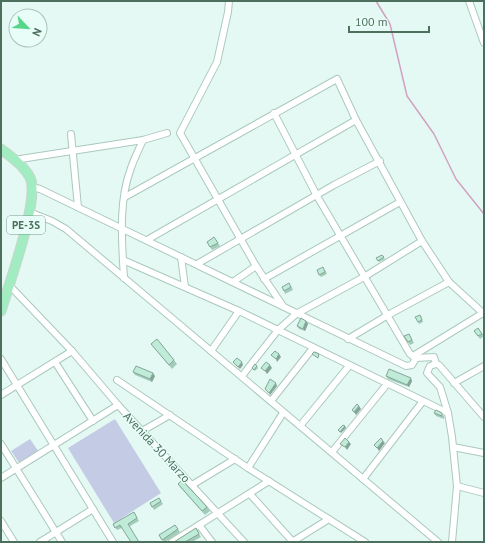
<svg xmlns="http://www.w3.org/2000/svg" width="485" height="543" font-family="'PT Sans',sans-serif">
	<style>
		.green { fill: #c4cce5 }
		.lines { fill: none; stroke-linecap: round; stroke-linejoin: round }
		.stream { stroke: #d1a2c2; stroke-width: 1.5 }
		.minor-casing { stroke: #abc9bd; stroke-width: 8 }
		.highway-casing { stroke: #c9d4cf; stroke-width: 11 }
		.minor { stroke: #fff; stroke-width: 6 }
		.highway { stroke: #a1edc1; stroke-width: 9 }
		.wall { fill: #a3cbba }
		.shaded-wall { fill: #85a597 }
		.building { fill: #beecd8; stroke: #85a597 }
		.labels { text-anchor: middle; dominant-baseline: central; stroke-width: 3; stroke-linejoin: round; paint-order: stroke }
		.shield { fill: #e9fdf8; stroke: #7b9a8c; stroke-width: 1 }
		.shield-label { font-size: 11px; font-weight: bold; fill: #4c6f5e }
		.street-label { font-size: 12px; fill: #4c6f5e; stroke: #e9fdf8 }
	</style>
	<rect width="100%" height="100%" fill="#e4f9f4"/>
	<g class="green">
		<polygon points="115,419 161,493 114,523 68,448"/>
		<polygon points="30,439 39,452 20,464 11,451"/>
	</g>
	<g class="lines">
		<polyline class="stream" points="376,1 390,24 407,96 434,134 456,179 484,214"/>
		<g class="minor-casing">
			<g id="minor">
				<polyline points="229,1 228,12 217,62 180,133 256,266 283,306"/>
				<polyline points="469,1 484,43"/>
				<polyline points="274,113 317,196 410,354 416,358 434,357 436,364"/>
				<polyline points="71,134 78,207"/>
				<polyline points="14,160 143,140 167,133"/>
				<polyline points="32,187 40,189 406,366 412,365 416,358"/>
				<polyline points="125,197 337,79 356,120 422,241 449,282 484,314"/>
				<polyline points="29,212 52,221 66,229 438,542"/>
				<polyline points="147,240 356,120"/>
				<polyline points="181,257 185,287"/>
				<polyline points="123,260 239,311 448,413"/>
				<polyline points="197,264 334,185 380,161"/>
				<path d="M124,278C122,243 118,202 131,168C134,159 139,149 143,140"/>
				<polyline points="264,279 400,202"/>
				<polyline points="233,282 256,266"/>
				<polyline points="10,286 72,351 118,405 244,542"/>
				<polyline points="348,339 388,315 449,282"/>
				<polyline points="211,351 239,311"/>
				<polyline points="413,356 483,313"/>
				<polyline points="1,359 113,542"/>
				<polyline points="55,362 93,421"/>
				<polyline points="242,376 278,330 296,314 364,277 422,241"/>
				<polyline points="117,380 248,468 365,542"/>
				<polyline points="454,383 484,366"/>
				<polyline points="1,395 72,351"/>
				<polyline points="271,401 313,348"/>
				<polyline points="300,426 349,366"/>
				<polyline points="142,431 170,415"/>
				<polyline points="1,444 62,542"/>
				<polyline points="453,447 484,453"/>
				<polyline points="332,452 387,384"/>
				<polyline points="248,468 283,413"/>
				<polyline points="1,478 118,405"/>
				<polyline points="363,479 423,401"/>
				<polyline points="192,485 235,459"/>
				<polyline points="457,486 484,493"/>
				<polyline points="250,494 293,542"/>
				<polyline points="1,521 14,542"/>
				<polyline points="199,525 212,542"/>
				<polyline points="40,542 93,509"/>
				<polyline points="172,542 269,481"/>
				<polyline points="292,542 329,519"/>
				<polyline points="452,542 457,486 452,437 448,413 440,387 427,373 430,366 436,364 439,365 484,417"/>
			</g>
		</g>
		<g class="highway-casing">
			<path id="highway" d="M1,149C11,157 26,167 31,180C38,204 9,284 1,311"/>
		</g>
		<use href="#minor" class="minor"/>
		<use href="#highway" class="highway"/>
	</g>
	<g class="wall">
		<polygon points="216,240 220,246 212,250 207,242"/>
		<polygon points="382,255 385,259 379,262 376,258"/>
		<polygon points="325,270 327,274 321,277 319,275"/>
		<polygon points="291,286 293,290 285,294 284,291"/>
		<polygon points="421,316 423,322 419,324 418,322"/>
		<polygon points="306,321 308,324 305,331 299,329 297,326"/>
		<polygon points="478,328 484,336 480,339 474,331"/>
		<polygon points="409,334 414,343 410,345 404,336"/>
		<polygon points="151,344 174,360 177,364 172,369"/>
		<polygon points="257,366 258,368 255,371 253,369"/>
		<polygon points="133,372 155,376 152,382 135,375"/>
		<polygon points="386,376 412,381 409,387 388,379"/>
		<polygon points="434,413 444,416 444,419 436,416"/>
		<polygon points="178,484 207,507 210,511 205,515 181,488"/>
		<polygon points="159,498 163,504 154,510 150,503"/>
		<polygon points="134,512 139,521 130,526 122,528 117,530 113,524"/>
		<polygon points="175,525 180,532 165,542 164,542 159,535"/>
		<polygon points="196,528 201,537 192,542 174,542"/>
	</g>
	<g class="shaded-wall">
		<polygon points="306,321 308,324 305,331 303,329"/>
		<polygon points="279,354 281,357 277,362 276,359"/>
		<polygon points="242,362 243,365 240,369 238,367"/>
		<polygon points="270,365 272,368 267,374 265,371"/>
		<polygon points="153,373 155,376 152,382 150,379"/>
		<polygon points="411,378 412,381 409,387 407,385"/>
		<polygon points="276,383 277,386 270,395 269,393"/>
		<polygon points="359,406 361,409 356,415 354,412"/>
		<polygon points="345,426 346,428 341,433 340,432"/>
		<polygon points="383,441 385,443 379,451 377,448"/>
		<polygon points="349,442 351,444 347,450 345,447"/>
	</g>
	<g class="building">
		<polygon points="214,237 218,243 210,247 207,242"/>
		<polygon points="382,255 384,257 378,261 376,258"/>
		<polygon points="323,267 325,272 319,275 317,270"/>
		<polygon points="289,283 291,287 284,291 282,287"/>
		<polygon points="420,315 422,320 418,322 415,317"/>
		<polygon points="301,318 306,321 303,329 297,326"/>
		<polygon points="478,328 482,334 478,336 474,331"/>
		<polygon points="409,334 412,340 408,342 404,336"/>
		<polygon points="157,339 174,360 169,365 151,344"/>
		<polygon points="275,351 279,354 276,359 271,355"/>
		<polygon points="314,352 319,354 318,358 312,354"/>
		<polygon points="237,358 242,362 238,367 233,362"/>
		<polygon points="266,362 270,365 265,371 261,368"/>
		<polygon points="255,364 257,366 254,370 252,368"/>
		<polygon points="136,366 153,373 150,379 133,372"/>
		<polygon points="389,369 411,378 407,385 386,376"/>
		<polygon points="270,379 276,383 269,393 265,389"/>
		<polygon points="357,404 359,406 354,412 352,410"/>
		<polygon points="436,410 442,413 442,416 434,413"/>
		<polygon points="343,425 345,426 340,432 338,430"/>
		<polygon points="345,438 349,442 345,447 340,444"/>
		<polygon points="381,438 383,441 377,448 374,445"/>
		<polygon points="182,480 207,507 202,511 178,484"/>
		<polygon points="159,498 161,501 152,507 150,503"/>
		<polygon points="134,512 137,518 128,524 139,542 131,542 120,525 115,528 113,524"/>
		<polygon points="175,525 178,529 162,540 159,535"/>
		<polygon points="196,528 199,534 185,542 174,542"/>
	</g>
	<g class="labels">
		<rect class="shield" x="7" y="216" width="38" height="18" rx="3"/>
		<g class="shield-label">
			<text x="26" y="225">PE-3S</text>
		</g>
		<g class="street-label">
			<text transform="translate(157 447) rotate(47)">Avenida 30 Marzo</text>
		</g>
	</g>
	<rect width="485" height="543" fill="none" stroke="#4c6f5e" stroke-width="4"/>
	<g transform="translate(28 28) rotate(115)"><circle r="19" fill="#e9fdf8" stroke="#aac4ba"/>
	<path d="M0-3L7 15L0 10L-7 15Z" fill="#55d787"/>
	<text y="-6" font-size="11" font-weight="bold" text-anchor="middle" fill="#4c6f5e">N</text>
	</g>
	<path d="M349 26v6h80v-6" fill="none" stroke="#4c6f5e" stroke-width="2"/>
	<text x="355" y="26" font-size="12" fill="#4c6f5e" stroke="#e9fdf8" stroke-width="3" paint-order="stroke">100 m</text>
</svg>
